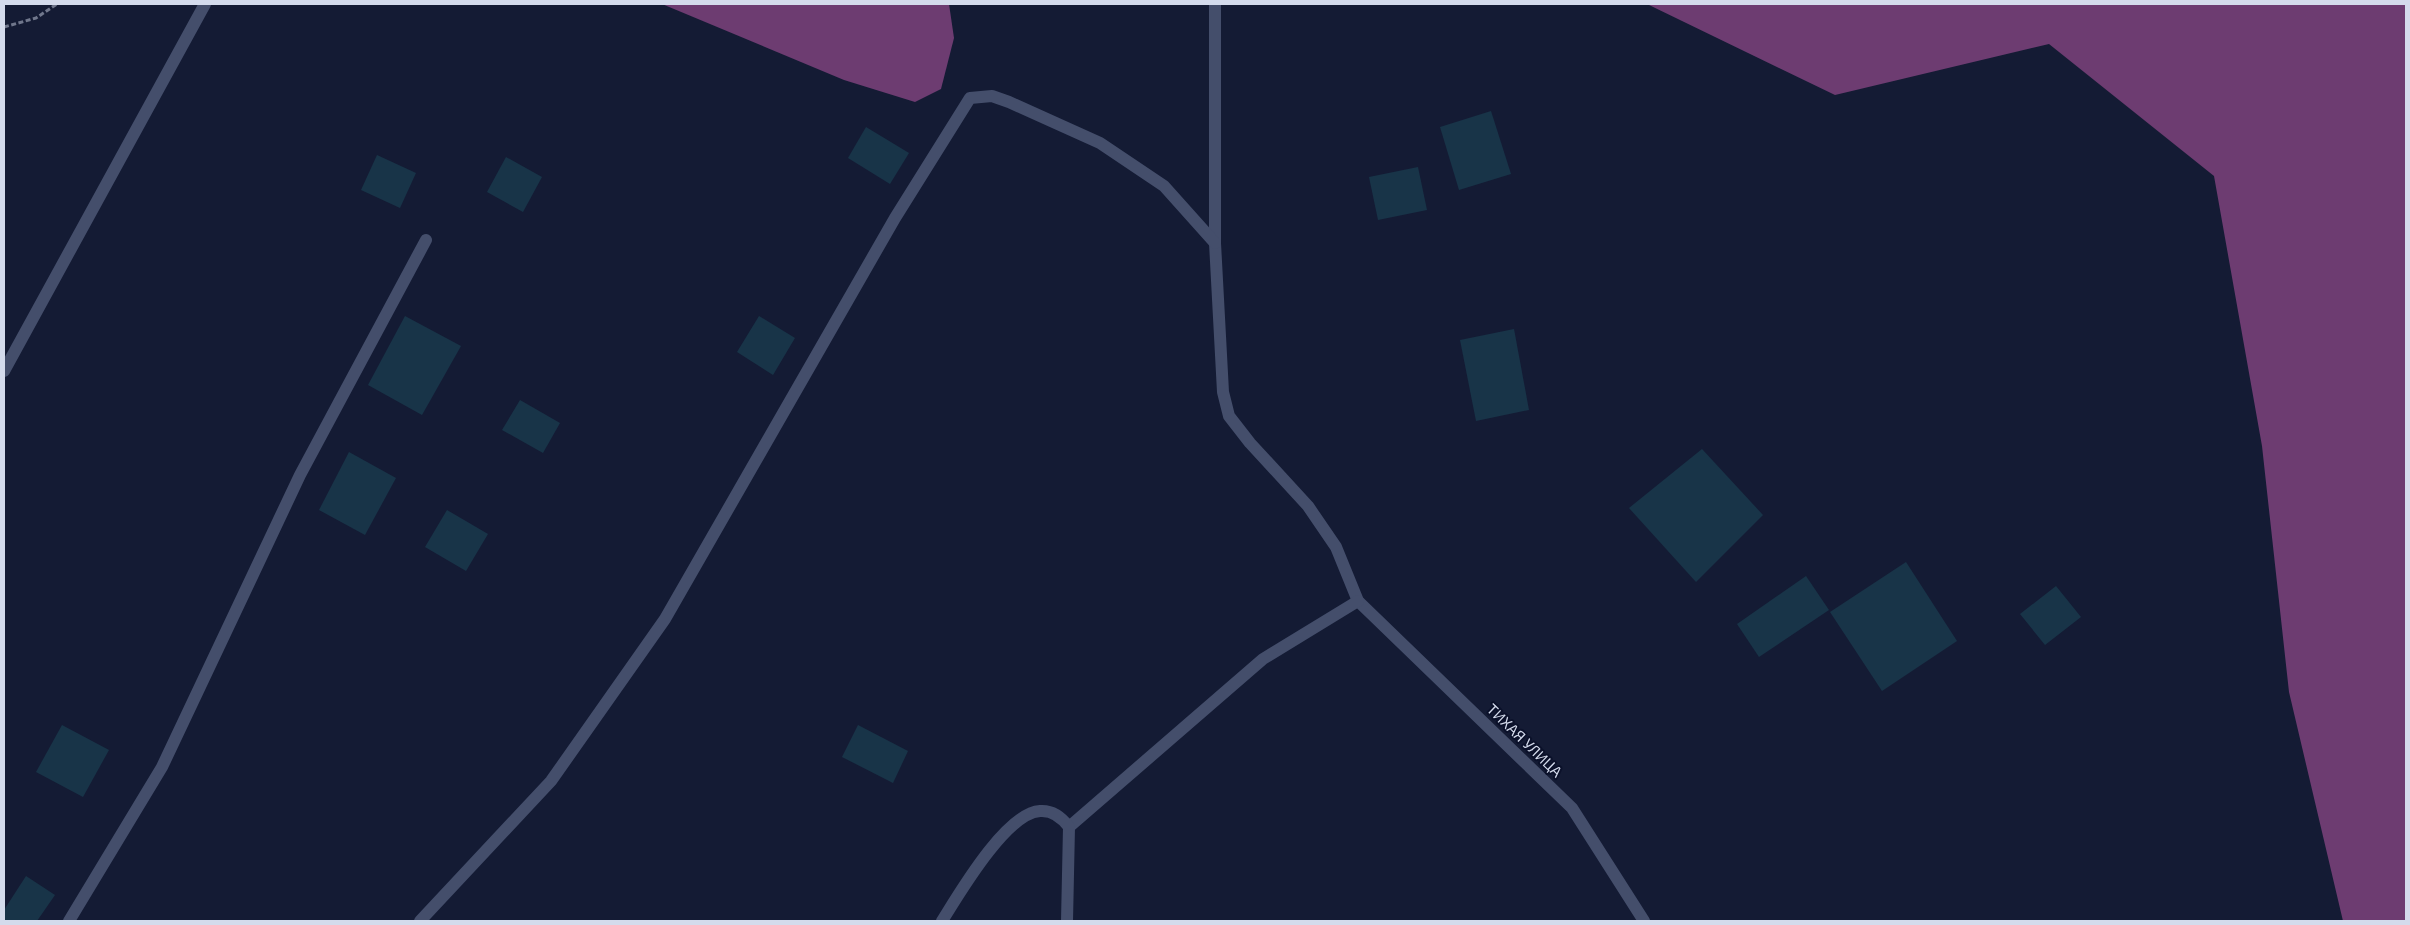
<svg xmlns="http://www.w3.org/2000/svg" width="2410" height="925" font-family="'Exo 2',sans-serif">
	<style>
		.forest { fill: #6d3c71 }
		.building { fill: #183448 }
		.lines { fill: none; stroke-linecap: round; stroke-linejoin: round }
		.path { stroke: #70778c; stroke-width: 3; stroke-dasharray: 5 2.5; stroke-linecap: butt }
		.minor { stroke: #444e6b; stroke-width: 12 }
		.labels { text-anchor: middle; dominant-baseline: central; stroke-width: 4; stroke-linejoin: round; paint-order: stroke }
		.street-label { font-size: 15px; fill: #d4dbec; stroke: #0b112a }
	</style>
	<rect width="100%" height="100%" fill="#141b34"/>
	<g class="forest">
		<polygon points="662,4 949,4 954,38 941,89 915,102 844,80"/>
		<polygon points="1647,4 2406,4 2406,921 2343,921 2289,692 2262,446 2214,176 2049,44 1835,95"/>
	</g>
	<g class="building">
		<polygon points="1491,111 1511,174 1459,190 1440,127"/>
		<polygon points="866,127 909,153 890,184 848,158"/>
		<polygon points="377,155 416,173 400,208 361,190"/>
		<polygon points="506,157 542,177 523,212 487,192"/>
		<polygon points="1418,167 1427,210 1378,220 1369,177"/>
		<polygon points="405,316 461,346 422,415 368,385"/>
		<polygon points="759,316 795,338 773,375 737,352"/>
		<polygon points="1514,329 1529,410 1476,421 1460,340"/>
		<polygon points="520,400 560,423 543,453 502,430"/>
		<polygon points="1702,449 1763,515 1696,582 1629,508"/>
		<polygon points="349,452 396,478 365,535 319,510"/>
		<polygon points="447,510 488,534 466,571 425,547"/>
		<polygon points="1906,562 1957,641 1882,691 1830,612"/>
		<polygon points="1806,576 1829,610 1759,657 1737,624"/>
		<polygon points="2056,586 2081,617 2045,645 2020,614"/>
		<polygon points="62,725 109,750 83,797 36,772"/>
		<polygon points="858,725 908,751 893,783 842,757"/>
		<polygon points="26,876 55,895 37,921 4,921 4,910"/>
	</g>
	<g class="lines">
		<polyline class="path" points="4,27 36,18 57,4"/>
		<g class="minor">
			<polyline points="1215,4 1215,243 1223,392 1229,416 1250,443 1308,506 1336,547 1358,601 1572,808 1644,921"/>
			<polyline points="4,371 205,4"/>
			<polyline points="1069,827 1263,659 1358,601"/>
			<polyline points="69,921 162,767 300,475 426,240"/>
			<polyline points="420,921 551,781 665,619 895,218 970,98 992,96 1009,102 1100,143 1164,186 1215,243"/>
			<path d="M942,921C959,894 1006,813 1040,811C1053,810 1063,819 1069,827L1067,921"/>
		</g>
	</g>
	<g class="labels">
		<g class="street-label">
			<text transform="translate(1525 740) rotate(44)">ТИХАЯ УЛИЦА</text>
		</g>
	</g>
	<rect width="2410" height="925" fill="none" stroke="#d4dbec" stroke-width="10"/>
</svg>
